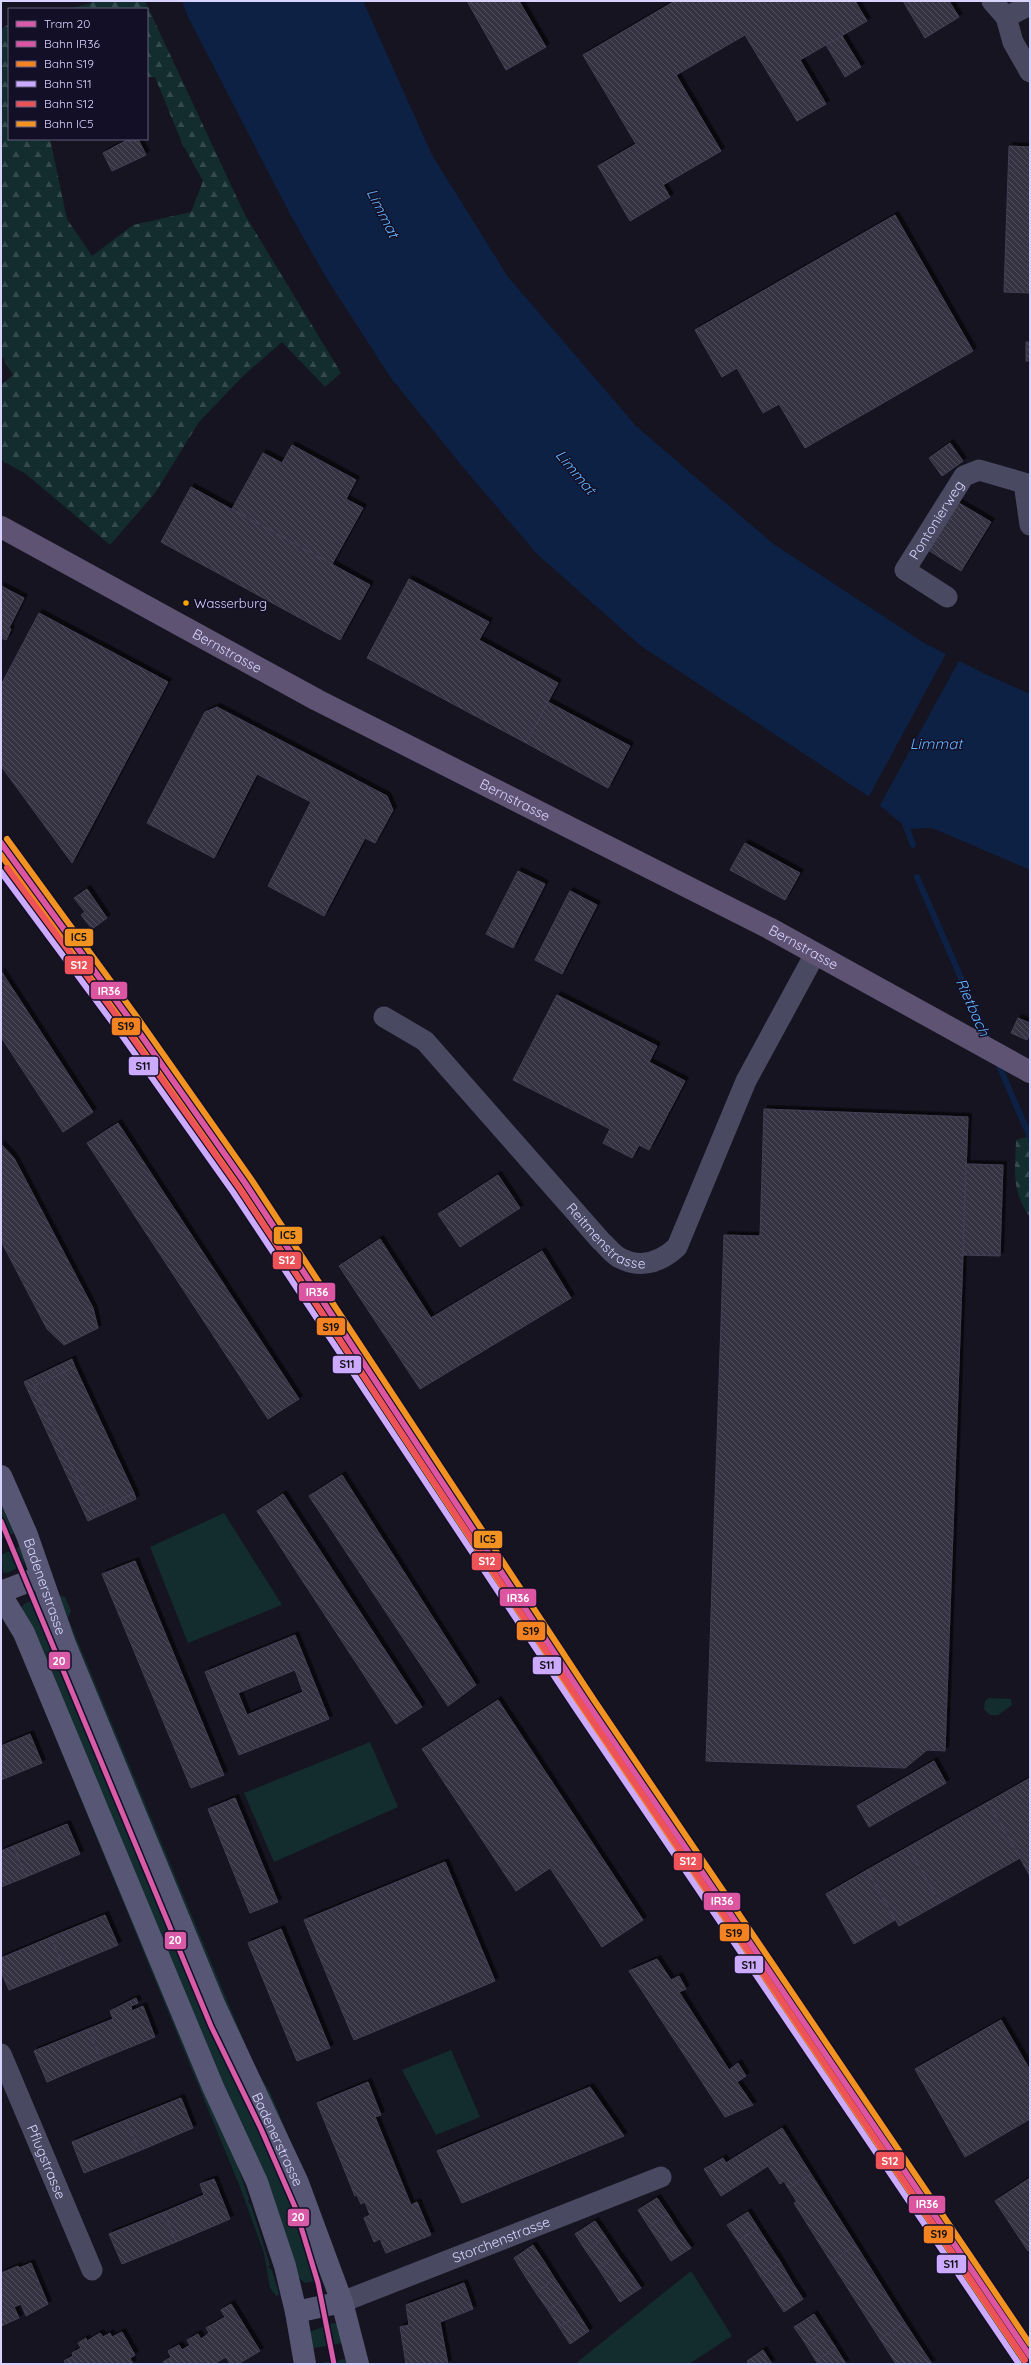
<svg xmlns="http://www.w3.org/2000/svg" width="1031" height="2365" font-family="Quicksand,sans-serif">
	<style>
		.green { fill: #132c2d }
		.forest { fill: url(#forest-firs) }
		.water { fill: #0d2144 }
		.pier { fill: #161421 }
		.lines { fill: none; stroke-linecap: round; stroke-linejoin: round }
		.stream { stroke: #0d2144; stroke-width: 6 }
		.building { fill: url(#building-back-hatch); stroke: #433f54; fill-rule: evenodd; filter: url(#shadow) }
		.minor { stroke: #4a4962; stroke-width: 21 }
		.secondary { stroke: #575674; stroke-width: 22 }
		.primary { stroke: #5e5373; stroke-width: 22 }
		.rail-1-casing { stroke: #130f26; stroke-width: 9 }
		.rail-2-casing { stroke: #130f26; stroke-width: 9 }
		.rail-3-casing { stroke: #130f26; stroke-width: 9 }
		.rail-4-casing { stroke: #130f26; stroke-width: 9 }
		.rail-5-casing { stroke: #130f26; stroke-width: 9 }
		.rail-1 { stroke: #db55a1; stroke-width: 6 }
		.rail-2 { stroke: #f58220; stroke-width: 6 }
		.rail-3 { stroke: #caf; stroke-width: 6 }
		.rail-4 { stroke: #ec5258; stroke-width: 6 }
		.rail-5 { stroke: #f29220; stroke-width: 6 }
		.tram-1-casing { stroke: #130f26; stroke-width: 8 }
		.tram-1 { stroke: #d95aa7; stroke-width: 5 }
		.bus-dot { fill: #f7a600; stroke: #130f26; stroke-width: 1.5 }
		.labels { text-anchor: middle; dominant-baseline: central; stroke-width: 3; stroke-linejoin: round; paint-order: stroke }
		.bus-label { font-size: 13px; fill: #d9d4ff; stroke: #130f26; text-anchor: start }
		.street-label { font-size: 14px; fill: #d9d4ff; stroke: #130f26 }
		.water-label { font-size: 15px; font-style: italic; fill: #62b6ff; stroke: #130f26 }
		.line-badge { stroke: #130f26; stroke-width: 1.5 }
		.badge-label { font-size: 11px; text-anchor: middle; font-weight: bold; fill: #fff }
		.pale-badge-label { font-size: 11px; text-anchor: middle; font-weight: bold; fill: #111 }
	</style>
	<defs>
		<pattern id="forest-firs" width="22" height="20" patternUnits="userSpaceOnUse"><rect width="22" height="20" fill="#132c2d"/><path d="M5 1l3.5 6h-7zM16 11l3.5 6h-7z" fill="#354a4c"/></pattern>
		<pattern id="building-back-hatch" width="6" height="6" patternUnits="userSpaceOnUse"><rect width="6" height="6" fill="#343243"/><path d="M-1 5l2 2M0 0l6 6M5-1l2 2" fill="none" stroke="#514f5f"/></pattern>
		<filter id="shadow"><feDropShadow dx="3.5" dy="-3.5" stdDeviation="0" flood-color="#0009"/></filter>
	</defs>
	<rect width="100%" height="100%" fill="#161421"/>
	<g class="green">
		<polygon points="1,1492 18,1532 1,1538"/>
		<polygon points="224,1513 282,1605 188,1643 150,1547"/>
		<polygon points="23,1545 24,1565 7,1573 3,1572 1,1555"/>
		<polygon points="56,1594 65,1597 71,1611 68,1618 256,2070 270,2092 308,2184 246,2055"/>
		<polygon points="35,1599 40,1601 269,2134 322,2280 305,2283 299,2278 239,2126 21,1608 24,1604"/>
		<polygon points="15,1639 236,2161 249,2199 248,2202 251,2205 270,2265 268,2267 272,2270 279,2294 277,2297 270,2288 264,2253 240,2187"/>
		<polygon points="989,1698 1011,1699 1012,1705 998,1715 990,1715 984,1709 985,1701"/>
		<polygon points="370,1742 398,1807 274,1862 244,1793"/>
		<polygon points="451,2050 480,2117 436,2135 402,2070"/>
		<polygon points="691,2271 732,2336 689,2364 575,2364"/>
		<polygon points="333,2323 337,2324 343,2343 309,2349 309,2332"/>
		<polygon points="346,2359 347,2364 314,2364"/>
	</g>
	<g class="forest">
		<polygon points="97,1 145,1 245,215 341,373 325,387 282,342 243,376 199,422 155,493 110,545 26,474 1,460 1,385 13,375 1,355 1,29 9,24 9,139 50,139 67,219 92,256 133,225 191,212 203,181 182,143 155,77 147,77 147,9 70,9"/>
		<path d="M1030,1136V1217C1011,1191 1015,1171 1016,1140Z"/>
	</g>
	<polygon class="water" points="182,1 363,1 432,155 508,277 636,426 772,543 924,643 987,675 1030,694 1030,870 932,828 908,829 871,798 641,646 537,554 462,466 391,378 327,279 290,214 188,17"/>
	<polygon class="pier" points="947,652 960,659 879,807 868,798"/>
	<g class="lines">
		<g class="stream">
			<polyline points="905,824 913,845"/>
			<polyline points="917,877 989,1042"/>
			<polyline points="997,1061 1030,1137"/>
		</g>
	</g>
	<g class="building">
		<polygon points="467,1 519,1 546,47 506,70"/>
		<polygon points="675,1 855,1 867,21 800,60 826,104 797,121 745,35 676,75 721,151 663,185 670,197 630,221 598,166 636,144 583,55"/>
		<polygon points="903,1 949,1 959,17 925,38"/>
		<polygon points="842,36 861,67 845,77 826,45"/>
		<polygon points="129,139 138,139 146,155 112,171 103,153"/>
		<polygon points="1009,146 1030,147 1030,293 1004,292"/>
		<polygon points="895,215 973,351 805,448 779,404 763,413 737,368 722,377 695,330"/>
		<rect x="1026" y="342" width="4" height="19"/>
		<polygon points="950,443 963,461 942,476 929,458"/>
		<polygon points="292,445 356,480 346,499 363,508 332,564 232,509 263,453 282,463"/>
		<polygon points="191,487 370,585 340,640 161,542"/>
		<polygon points="954,500 991,522 961,571 925,548"/>
		<polygon points="409,579 489,622 479,640 558,683 526,743 367,658"/>
		<polygon points="1,586 24,598 9,628 11,629 6,640 1,638"/>
		<polygon points="39,613 168,682 72,863 1,766 1,685"/>
		<polygon points="548,702 630,746 608,788 526,743"/>
		<polygon points="217,707 387,796 393,810 375,843 365,838 324,916 268,886 311,802 257,774 214,858 147,823 205,712"/>
		<polygon points="745,843 800,873 785,900 730,870"/>
		<polygon points="518,871 545,884 513,948 486,934"/>
		<polygon points="87,889 107,918 92,929 81,915 85,912 74,898"/>
		<polygon points="570,891 597,905 562,974 535,960"/>
		<polygon points="1,971 93,1112 63,1132 1,1037"/>
		<polygon points="557,995 657,1046 649,1062 685,1081 649,1150 639,1145 632,1158 603,1143 610,1129 513,1080"/>
		<polygon points="1018,1018 1030,1023 1030,1033 1027,1040 1011,1033"/>
		<polygon points="764,1109 968,1117 945,1751 927,1750 905,1768 706,1761 724,1235 760,1236"/>
		<polygon points="118,1123 299,1399 268,1419 87,1143"/>
		<polygon points="1,1144 14,1158 93,1308 98,1328 64,1345 47,1329 1,1241"/>
		<polygon points="966,1164 1003,1165 1000,1256 963,1255"/>
		<polygon points="498,1175 520,1208 460,1247 438,1214"/>
		<polygon points="380,1239 431,1318 542,1251 571,1298 420,1389 339,1266"/>
		<polygon points="72,1359 75,1367 34,1386 93,1512 134,1493 136,1499 88,1521 24,1382"/>
		<polygon points="75,1367 134,1493 93,1512 34,1386"/>
		<polygon points="342,1475 476,1685 448,1706 309,1496"/>
		<polygon points="283,1494 422,1707 396,1724 257,1511"/>
		<polygon points="135,1561 224,1775 191,1788 102,1574"/>
		<path d="M295,1635L329,1719L239,1755L205,1672ZM295,1670L303,1692L247,1715L238,1693Z"/>
		<polygon points="498,1700 643,1920 602,1947 550,1868 516,1891 422,1749"/>
		<polygon points="30,1734 42,1763 1,1780 1,1746"/>
		<polygon points="934,1761 946,1783 869,1827 857,1806"/>
		<polygon points="1030,1778 1030,1876 988,1802"/>
		<polygon points="235,1798 278,1902 250,1913 208,1809"/>
		<polygon points="988,1802 1020,1858 940,1903 908,1847"/>
		<polygon points="67,1824 80,1854 26,1877 13,1846"/>
		<polygon points="13,1846 26,1877 1,1887 1,1851"/>
		<polygon points="908,1847 940,1903 899,1926 867,1870"/>
		<polygon points="445,1862 495,1981 354,2040 304,1920"/>
		<polygon points="867,1870 895,1920 854,1944 826,1894"/>
		<polygon points="105,1915 118,1945 63,1968 51,1937"/>
		<polygon points="281,1929 330,2048 297,2061 248,1943"/>
		<polygon points="51,1937 63,1968 9,1990 1,1972 1,1958"/>
		<polygon points="657,1959 671,1980 679,1976 686,1989 679,1992 729,2070 738,2063 746,2076 737,2082 753,2105 725,2117 629,1971"/>
		<polygon points="136,1998 138,2003 131,2006 132,2011 143,2006 155,2037 101,2059 88,2029 113,2019 110,2011"/>
		<polygon points="1001,2020 1030,2070 1030,2119 965,2157 915,2069"/>
		<polygon points="88,2029 101,2059 47,2082 34,2051"/>
		<polygon points="368,2082 381,2115 375,2117 411,2205 417,2202 431,2235 386,2253 380,2239 374,2242 364,2218 370,2215 365,2202 361,2204 357,2195 355,2196 317,2103"/>
		<polygon points="590,2087 624,2136 462,2203 437,2151"/>
		<polygon points="181,2098 193,2128 139,2151 126,2120"/>
		<polygon points="126,2120 139,2151 84,2173 72,2142"/>
		<polygon points="782,2128 811,2174 788,2188 784,2181 780,2184 768,2166 721,2196 704,2169 723,2158 726,2163"/>
		<polygon points="811,2174 856,2245 831,2262 794,2203 797,2202 788,2188"/>
		<polygon points="1030,2178 1030,2249 1028,2251 995,2201"/>
		<polygon points="214,2179 230,2219 176,2242 164,2212 204,2195 200,2184"/>
		<polygon points="657,2198 668,2214 649,2227 638,2210"/>
		<polygon points="164,2212 176,2242 122,2264 109,2234"/>
		<polygon points="748,2212 758,2228 738,2241 727,2225"/>
		<polygon points="668,2214 679,2231 660,2244 649,2227"/>
		<polygon points="595,2221 606,2237 586,2251 575,2234"/>
		<polygon points="758,2228 769,2245 749,2258 738,2241"/>
		<polygon points="679,2231 691,2248 671,2261 660,2244"/>
		<polygon points="606,2237 618,2255 598,2268 586,2251"/>
		<polygon points="533,2245 545,2263 525,2276 514,2258"/>
		<polygon points="769,2245 781,2263 760,2276 749,2258"/>
		<polygon points="856,2245 905,2323 880,2339 831,2262"/>
		<polygon points="618,2255 630,2272 609,2285 598,2268"/>
		<polygon points="31,2263 48,2304 26,2316 21,2304 14,2307 19,2318 1,2326 1,2273 18,2266 19,2268"/>
		<polygon points="545,2263 555,2279 536,2293 525,2276"/>
		<polygon points="781,2263 792,2282 772,2294 760,2276"/>
		<polygon points="630,2272 641,2288 620,2302 609,2285"/>
		<polygon points="555,2279 567,2297 548,2310 536,2293"/>
		<polygon points="792,2282 803,2299 784,2312 772,2294"/>
		<polygon points="464,2283 473,2309 440,2322 448,2364 406,2364 400,2327 409,2325 406,2305"/>
		<polygon points="567,2297 579,2315 559,2327 548,2310"/>
		<polygon points="231,2304 260,2351 238,2364 230,2364 226,2357 214,2364 164,2364 163,2362 171,2357 168,2351 179,2345 182,2350 190,2345 187,2340 198,2334 201,2339 209,2333 206,2328 225,2317 221,2310"/>
		<polygon points="814,2314 825,2331 805,2343 794,2327"/>
		<polygon points="579,2315 589,2331 570,2344 559,2327"/>
		<polygon points="905,2323 932,2364 896,2364 880,2339"/>
		<polygon points="825,2331 836,2348 816,2361 805,2343"/>
		<polygon points="122,2332 135,2355 130,2358 133,2364 66,2364 64,2361 73,2356 72,2353 81,2348 78,2343 86,2338 87,2341 100,2333 103,2337 110,2333 112,2337"/>
		<polygon points="836,2348 846,2364 818,2364 816,2361"/>
		<polygon points="763,2350 772,2364 749,2364 747,2361"/>
	</g>
	<g class="lines">
		<g class="minor">
			<polyline points="992,1 1006,17 1030,5"/>
			<polyline points="1006,17 1013,42 1030,72"/>
			<path id="s1" d="M947,597L905,570L964,476L979,470L1024,483L1030,525"/>
			<path id="s2" d="M384,1017L425,1041L601,1241C607,1246 613,1255 620,1258C641,1269 661,1262 677,1247L746,1081L815,954"/>
			<path id="s3" d="M1,2054L92,2270"/>
			<path id="s4" d="M342,2302L661,2177"/>
		</g>
		<g class="secondary">
			<path id="s5" d="M1,1476L27,1535L65,1644L215,2006L298,2183L342,2302L358,2364"/>
			<polyline points="1,1592 40,1577"/>
			<polyline points="1,1595 24,1633 213,2087 257,2182 285,2266 296,2312 305,2364"/>
			<polyline points="296,2312 342,2302"/>
		</g>
		<path class="primary" id="s6" d="M1,527L317,700L769,928L1030,1072"/>
		<g class="rail-1-casing">
			<polyline id="rail-1" points="1,843 131,1021 245,1183 588,1704 1030,2356"/>
		</g>
		<g class="rail-2-casing">
			<polyline id="rail-2" points="1,855 125,1025 239,1187 582,1708 1024,2360"/>
		</g>
		<g class="rail-3-casing">
			<polyline id="rail-3" points="1,872 118,1030 233,1192 574,1706 1019,2364"/>
		</g>
		<g class="rail-4-casing">
			<polyline id="rail-4" points="7,868 124,1026 239,1188 580,1702 1025,2360"/>
		</g>
		<g class="rail-5-casing">
			<polyline id="rail-5" points="7,839 137,1017 251,1179 594,1700 1030,2344"/>
		</g>
		<use href="#rail-1" class="rail-1"/>
		<use href="#rail-2" class="rail-2"/>
		<use href="#rail-3" class="rail-3"/>
		<use href="#rail-4" class="rail-4"/>
		<use href="#rail-5" class="rail-5"/>
		<g class="tram-1-casing">
			<polyline id="tram-1" points="1,1521 211,2026 261,2129 295,2207 318,2283 334,2364"/>
		</g>
		<use href="#tram-1" class="tram-1"/>
	</g>
	<circle class="bus-dot" cx="186" cy="603" r="3.5"/>
	<g class="labels">
		<g class="bus-label">
			<text x="194" y="603">Wasserburg</text>
		</g>
		<g class="street-label">
			<text stroke="none"><textPath href="#s1" startOffset="109">Pontonierweg</textPath></text>
			<text stroke="none"><textPath href="#s6" startOffset="258">Bernstrasse</textPath></text>
			<text stroke="none"><textPath href="#s6" startOffset="582">Bernstrasse</textPath></text>
			<text stroke="none"><textPath href="#s6" startOffset="906">Bernstrasse</textPath></text>
			<text stroke="none"><textPath href="#s2" startOffset="316">Reitmenstrasse</textPath></text>
			<text stroke="none"><textPath href="#s5" startOffset="119">Badenerstrasse</textPath></text>
			<text stroke="none"><textPath href="#s5" startOffset="719">Badenerstrasse</textPath></text>
			<text stroke="none"><textPath href="#s3" startOffset="117">Pflugstrasse</textPath></text>
			<text stroke="none"><textPath href="#s4" startOffset="171">Storchenstrasse</textPath></text>
		</g>
		<g class="water-label">
			<text transform="translate(383 213) rotate(63)">Limmat</text>
			<text transform="translate(576 472) rotate(50)">Limmat</text>
			<text x="936" y="743">Limmat</text>
			<text transform="translate(973 1007) rotate(66)">Rietbach</text>
		</g>
	</g>
	<g class="line-badge">
		<rect x="64" y="928" width="30" height="19" rx="4" fill="#f29220"/>
		<rect x="64" y="955" width="30" height="20" rx="4" fill="#ec5258"/>
		<rect x="90" y="981" width="38" height="19" rx="4" fill="#db55a1"/>
		<rect x="111" y="1017" width="30" height="19" rx="4" fill="#f58220"/>
		<rect x="128" y="1056" width="31" height="20" rx="4" fill="#caf"/>
		<rect x="273" y="1226" width="30" height="19" rx="4" fill="#f29220"/>
		<rect x="272" y="1251" width="30" height="19" rx="4" fill="#ec5258"/>
		<rect x="298" y="1282" width="38" height="20" rx="4" fill="#db55a1"/>
		<rect x="316" y="1317" width="30" height="19" rx="4" fill="#f58220"/>
		<rect x="332" y="1355" width="30" height="19" rx="4" fill="#caf"/>
		<rect x="473" y="1530" width="30" height="19" rx="4" fill="#f29220"/>
		<rect x="471" y="1552" width="31" height="19" rx="4" fill="#ec5258"/>
		<rect x="499" y="1588" width="38" height="19" rx="4" fill="#db55a1"/>
		<rect x="516" y="1621" width="30" height="20" rx="4" fill="#f58220"/>
		<rect x="48" y="1651" width="23" height="19" rx="4" fill="#d95aa7"/>
		<rect x="532" y="1656" width="30" height="19" rx="4" fill="#caf"/>
		<rect x="673" y="1852" width="30" height="19" rx="4" fill="#ec5258"/>
		<rect x="703" y="1892" width="38" height="19" rx="4" fill="#db55a1"/>
		<rect x="719" y="1923" width="31" height="19" rx="4" fill="#f58220"/>
		<rect x="164" y="1931" width="23" height="19" rx="4" fill="#d95aa7"/>
		<rect x="734" y="1955" width="30" height="19" rx="4" fill="#caf"/>
		<rect x="875" y="2151" width="30" height="19" rx="4" fill="#ec5258"/>
		<rect x="908" y="2195" width="38" height="19" rx="4" fill="#db55a1"/>
		<rect x="287" y="2208" width="23" height="19" rx="4" fill="#d95aa7"/>
		<rect x="923" y="2225" width="31" height="19" rx="4" fill="#f58220"/>
		<rect x="936" y="2254" width="31" height="20" rx="4" fill="#caf"/>
	</g>
	<g class="badge-label">
		<text x="79" y="969">S12</text>
		<text x="109" y="995">IR36</text>
		<text x="287" y="1264">S12</text>
		<text x="317" y="1296">IR36</text>
		<text x="487" y="1565">S12</text>
		<text x="518" y="1602">IR36</text>
		<text x="59" y="1665">20</text>
		<text x="688" y="1865">S12</text>
		<text x="722" y="1905">IR36</text>
		<text x="175" y="1944">20</text>
		<text x="890" y="2165">S12</text>
		<text x="927" y="2208">IR36</text>
		<text x="298" y="2221">20</text>
	</g>
	<g class="pale-badge-label">
		<text x="79" y="941">IC5</text>
		<text x="126" y="1030">S19</text>
		<text x="143" y="1070">S11</text>
		<text x="288" y="1239">IC5</text>
		<text x="331" y="1331">S19</text>
		<text x="347" y="1368">S11</text>
		<text x="488" y="1543">IC5</text>
		<text x="531" y="1635">S19</text>
		<text x="547" y="1669">S11</text>
		<text x="734" y="1937">S19</text>
		<text x="749" y="1969">S11</text>
		<text x="939" y="2238">S19</text>
		<text x="951" y="2268">S11</text>
	</g>
	<rect width="1031" height="2365" fill="none" stroke="#d9d4ff" stroke-width="4"/>
	<rect x="8" y="8" width="140" height="132" fill="#130f26" stroke="#625e7d"/>
	<rect x="16" y="21" width="20" height="6" fill="#d95aa7" stroke="#625e7d"/>
	<text x="44" y="28" font-size="12" fill="#d9d4ff">Tram 20</text>
	<rect x="16" y="41" width="20" height="6" fill="#db55a1" stroke="#625e7d"/>
	<text x="44" y="48" font-size="12" fill="#d9d4ff">Bahn IR36</text>
	<rect x="16" y="61" width="20" height="6" fill="#f58220" stroke="#625e7d"/>
	<text x="44" y="68" font-size="12" fill="#d9d4ff">Bahn S19</text>
	<rect x="16" y="81" width="20" height="6" fill="#ccaaff" stroke="#625e7d"/>
	<text x="44" y="88" font-size="12" fill="#d9d4ff">Bahn S11</text>
	<rect x="16" y="101" width="20" height="6" fill="#ec5258" stroke="#625e7d"/>
	<text x="44" y="108" font-size="12" fill="#d9d4ff">Bahn S12</text>
	<rect x="16" y="121" width="20" height="6" fill="#f29220" stroke="#625e7d"/>
	<text x="44" y="128" font-size="12" fill="#d9d4ff">Bahn IC5</text>
</svg>
